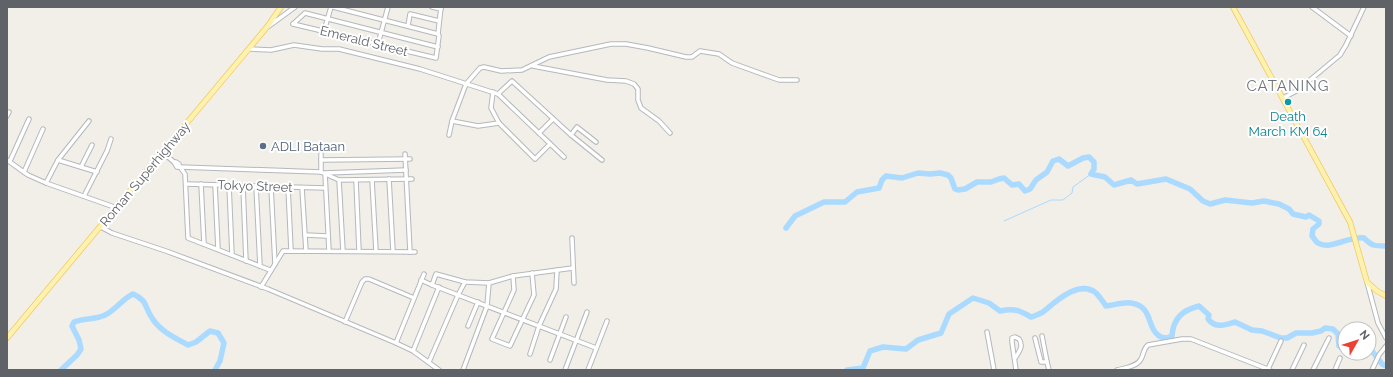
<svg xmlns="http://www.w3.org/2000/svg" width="1393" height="377" font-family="Raleway,sans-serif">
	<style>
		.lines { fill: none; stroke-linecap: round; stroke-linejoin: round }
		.stream { stroke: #aadaff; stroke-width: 1 }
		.river { stroke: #aadaff; stroke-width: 5.5 }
		.minor-casing { stroke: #b5b8bc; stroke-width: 5.5 }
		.major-casing { stroke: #f2c960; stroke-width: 6 }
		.minor { stroke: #fff; stroke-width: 3.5 }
		.major { stroke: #fff2af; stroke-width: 4.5 }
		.culture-dot { fill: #0f9aa8; stroke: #fff; stroke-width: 1.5 }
		.service-dot { fill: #5c6f8a; stroke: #fff; stroke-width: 1.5 }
		.labels { text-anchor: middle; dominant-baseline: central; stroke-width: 4; stroke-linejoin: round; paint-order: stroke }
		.street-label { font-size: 13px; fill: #5f6368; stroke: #fff }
		.culture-label { font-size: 13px; fill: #0d838f; stroke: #fff }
		.service-label { font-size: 13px; fill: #4e5e75; stroke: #fff; text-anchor: start }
		.quarter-label { font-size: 15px; letter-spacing: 1px; fill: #70757a; stroke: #fff }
	</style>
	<rect width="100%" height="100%" fill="#f1efe8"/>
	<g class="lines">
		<polyline class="stream" points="1004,221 1051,200 1063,200 1072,193 1073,187 1091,174"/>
		<g class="river">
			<path d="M786,228L795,216L824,202H845L857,192L879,188L882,180L886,176L902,178L918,173L930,174L940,173L948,175L951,178L955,189L958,190L965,189L977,182H991L999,179L1004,178L1012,185L1019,184L1025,191L1030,189L1036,180L1047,172L1053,161L1059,159L1068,166L1083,158L1089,157L1094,162V169L1091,174L1105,177L1114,185L1131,180L1137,184L1166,179L1190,189L1203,201L1210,204L1225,200L1252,203L1264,201L1279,204L1289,209L1293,214L1306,217L1309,215L1319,221V224L1313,229L1312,236C1314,238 1316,242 1318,243C1330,251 1350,235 1364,238C1372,246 1374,246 1386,246"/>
			<polyline points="1369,350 1372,351 1382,364 1386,366"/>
			<path d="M61,370L77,355L81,349L79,340L72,326L74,322C84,318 95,320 105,315C116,310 122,299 133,294C148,301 144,306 152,318C160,331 175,338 188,345L196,342L210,331L218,333L224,343L220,361L215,370"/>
			<path d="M847,370L863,368L870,351L883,347L906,349L918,340L941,333L949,314L973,298L989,303L1000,311C1014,308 1019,310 1031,317C1035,316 1039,314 1043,312C1055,302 1079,279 1096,293C1100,297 1103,302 1106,306C1114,305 1124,302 1131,303C1153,306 1147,328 1158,335C1160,337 1164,338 1167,338L1172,336C1173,318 1183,310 1199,306L1209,315L1208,319C1216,329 1224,325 1235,322L1252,330L1262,331L1281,338H1287L1296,333H1312L1321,331L1325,328L1333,329L1338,334L1339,346L1342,348H1345"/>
		</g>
		<g class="minor-casing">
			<g id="minor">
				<polyline points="333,7 438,34"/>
				<polyline points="432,7 441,9"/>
				<polyline points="1312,7 1351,36"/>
				<polyline points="293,24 436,58 439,36 438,34 441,7"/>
				<polyline points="293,24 305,13 438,47"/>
				<polyline points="269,26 295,7"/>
				<polyline points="408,26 410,14 439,21"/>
				<polyline points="324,31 331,7"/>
				<polyline points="378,44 388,7"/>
				<polyline points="249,49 271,50 294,45 322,49 339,49 420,69 498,94 512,81 571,135 602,160"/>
				<polyline points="533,66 607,80 626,81 634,84 638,89 638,100 641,108 659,121 670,133"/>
				<polyline points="493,92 491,108 499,123 535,159 550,144"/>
				<polyline points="498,94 564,157"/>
				<polyline points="1283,98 1298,90 1340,55 1346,45 1364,7"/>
				<polyline points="7,116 9,112"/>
				<polyline points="499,123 478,126 452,121 466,84 480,68 484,67 501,71 522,70 549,57 611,44 626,44 648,48 686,57 692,57 700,51 719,54 732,63 779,80 797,80"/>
				<polyline points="539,133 553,119"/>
				<polyline points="449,135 452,121"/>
				<polyline points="571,135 577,127 596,142"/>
				<polyline points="163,153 174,162 176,162 179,164 179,167"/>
				<polyline points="321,154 321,172"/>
				<polyline points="405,154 410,252"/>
				<polyline points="7,160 28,175 46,183 117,208"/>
				<polyline points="58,160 97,172"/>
				<polyline points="321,160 410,159"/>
				<polyline points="10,161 29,119"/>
				<polyline points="174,162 177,167 180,167 321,172 339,180 412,179"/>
				<polyline points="81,167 92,145"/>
				<polyline points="180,167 185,174 188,238 270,270"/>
				<polyline points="24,172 43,129"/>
				<polyline points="389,179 393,251"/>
				<polyline points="339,180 343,251"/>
				<polyline points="356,180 359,251"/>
				<polyline points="372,180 376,251"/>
				<polyline points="46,183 58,160 89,121"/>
				<polyline points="186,184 325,188"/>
				<polyline points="201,184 204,244"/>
				<polyline points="215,185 218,249"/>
				<polyline points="229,185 232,255"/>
				<polyline points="243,186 246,261"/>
				<polyline points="256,186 260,266"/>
				<polyline points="271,187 275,264"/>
				<polyline points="288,187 291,250"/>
				<polyline points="302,188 306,251"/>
				<polyline points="84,196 107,151 111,139"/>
				<polyline points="101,227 112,233 166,251 268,289 396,343 413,351 439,370"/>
				<polyline points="305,235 327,236"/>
				<polyline points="572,238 574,283"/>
				<polyline points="329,251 325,173 406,170"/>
				<polyline points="573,268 513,276 489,283 465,282 436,274 432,285 596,348"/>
				<polyline points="513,276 514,290 492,339 510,346 534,295 532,273"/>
				<polyline points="421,280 432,285"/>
				<polyline points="1367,282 1378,323 1386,338"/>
				<polyline points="261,287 283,251 415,252"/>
				<polyline points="345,322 362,282 365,279 369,279 414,298"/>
				<polyline points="468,326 478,302"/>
				<polyline points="987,332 994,370"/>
				<polyline points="1042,336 1047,362"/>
				<polyline points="1035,338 1041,362 1047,362 1049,370"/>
				<polyline points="396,343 424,274"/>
				<polyline points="413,351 439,287"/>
				<polyline points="530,354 539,326 556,289 557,270"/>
				<path d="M1015,358C1019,352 1024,346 1019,339L1015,337L1012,338V342L1016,370"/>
				<polyline points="550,360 566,317"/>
				<polyline points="429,362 458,295 465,282"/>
				<polyline points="1268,369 1281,341"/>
				<polyline points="463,370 487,306 489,283"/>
				<polyline points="565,370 587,312"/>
				<polyline points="588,370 607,321"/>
				<path d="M1117,370C1124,368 1137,367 1141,359C1144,354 1143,349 1148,345L1182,339H1191L1270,370"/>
				<polyline points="1292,370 1304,345"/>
				<polyline points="1313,370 1329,338"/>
				<polyline points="1335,370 1340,358"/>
				<polyline points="1372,370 1379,355 1386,346"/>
			</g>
		</g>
		<g class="major-casing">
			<g id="major">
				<polyline points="1233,7 1350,222 1367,282 1377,291 1386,296"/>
				<polyline points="7,338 267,27 281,7"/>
			</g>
		</g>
		<use href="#minor" class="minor"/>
		<use href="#major" class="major"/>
	</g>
	<circle class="culture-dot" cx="1288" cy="102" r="4"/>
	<circle class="service-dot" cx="263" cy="146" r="4"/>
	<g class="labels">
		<g class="street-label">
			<text transform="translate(364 41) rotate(14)">Emerald Street</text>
			<text transform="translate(145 174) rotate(-50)">Roman Superhighway</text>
			<text transform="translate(255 186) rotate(2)">Tokyo Street</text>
		</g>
		<g class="culture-label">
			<text x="1288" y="116">Death<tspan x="1288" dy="15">March KM 64</tspan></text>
		</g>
		<g class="service-label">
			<text x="271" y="146">ADLI Bataan</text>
		</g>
		<g class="quarter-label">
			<text x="1288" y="86">CATANING</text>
		</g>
	</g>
	<rect width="1393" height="377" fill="none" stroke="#5f6368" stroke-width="16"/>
	<g transform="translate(1357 341) rotate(51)"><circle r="19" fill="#ffffff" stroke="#bfc1c3"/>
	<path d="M0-3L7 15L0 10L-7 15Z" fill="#ea4335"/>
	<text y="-6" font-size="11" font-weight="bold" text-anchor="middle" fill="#5f6368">N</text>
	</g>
</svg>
